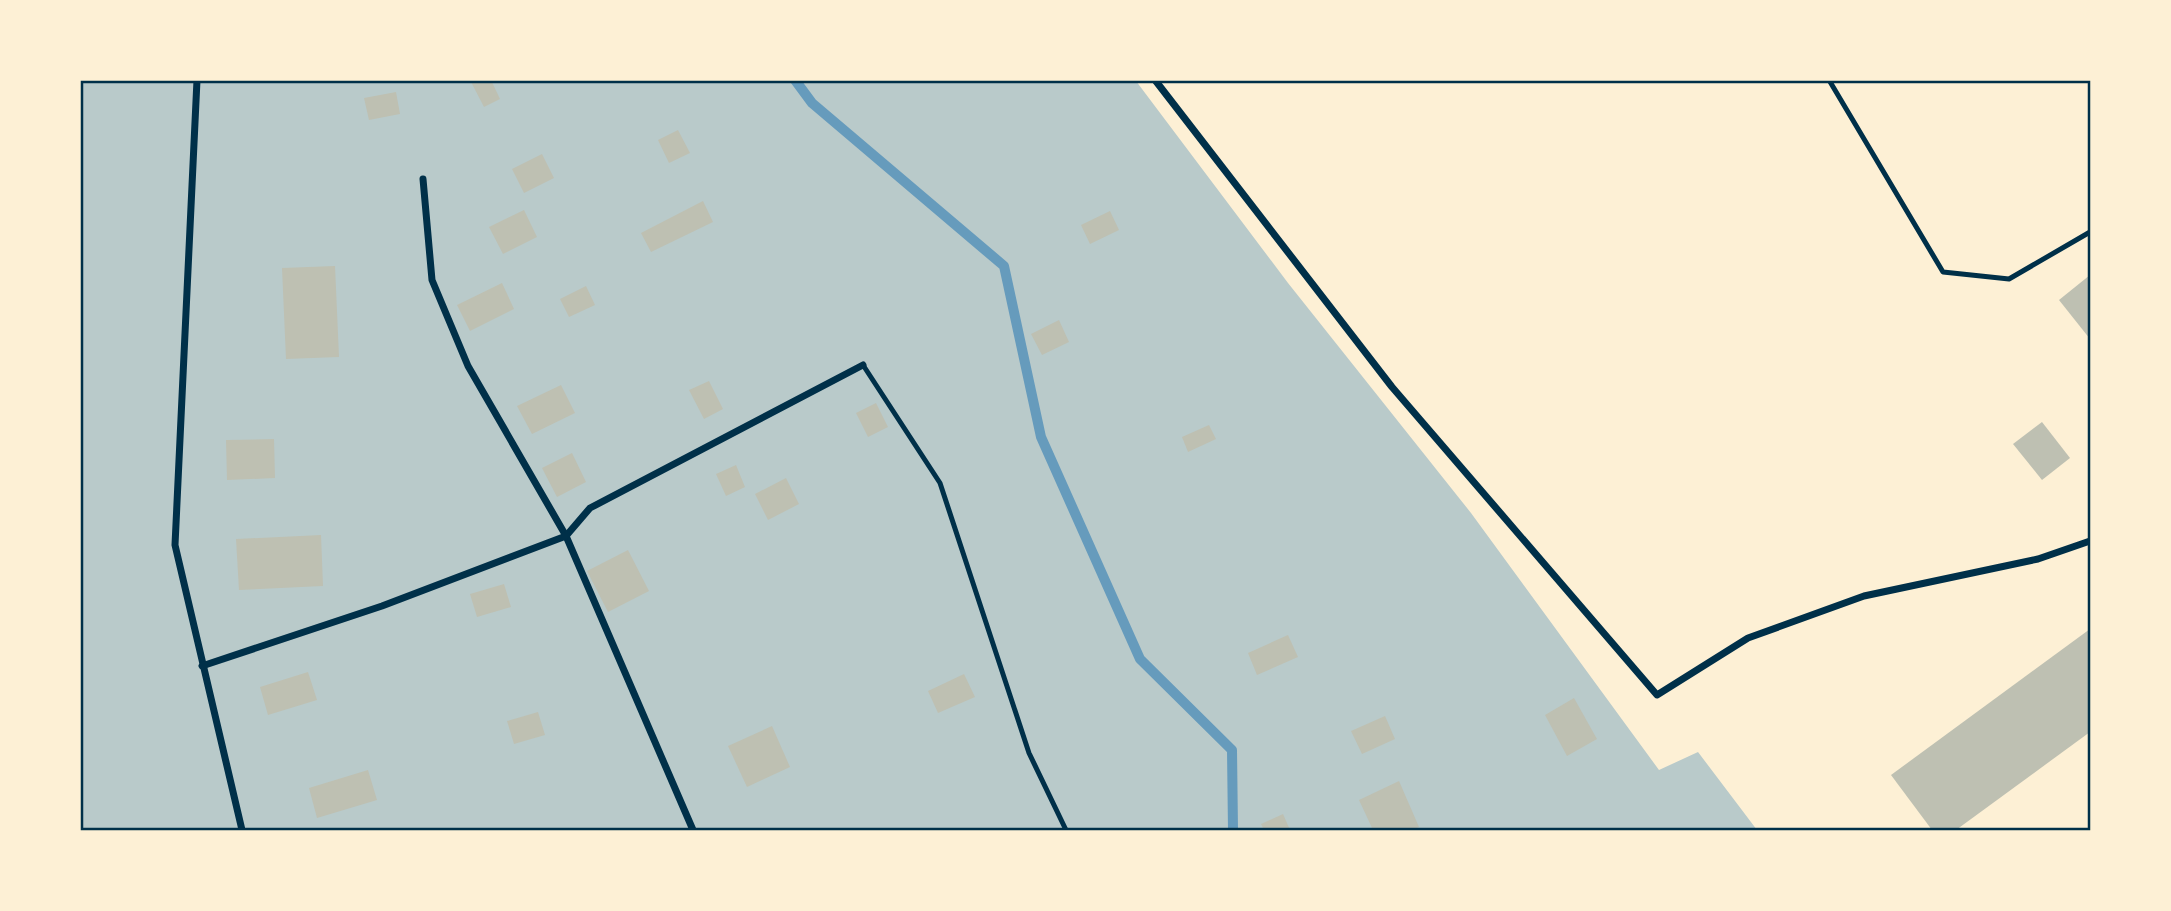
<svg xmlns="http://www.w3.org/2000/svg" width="2171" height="911" font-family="Mulish,sans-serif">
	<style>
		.green { fill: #b9caca }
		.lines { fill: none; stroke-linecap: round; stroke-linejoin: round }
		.stream { stroke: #669bbc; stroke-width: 10 }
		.building { fill: #bec0b2 }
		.service { stroke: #003049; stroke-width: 5 }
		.minor { stroke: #003049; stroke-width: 7 }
		.neatline { fill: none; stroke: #003049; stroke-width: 2.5 }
	</style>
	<rect width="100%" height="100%" fill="#fdf0d5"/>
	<polygon class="green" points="80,81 1136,81 1288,283 1471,513 1659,770 1698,752 1757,830 81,830"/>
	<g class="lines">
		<polyline class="stream" points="795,80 812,103 1004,266 1041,437 1140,659 1232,750 1233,830"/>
	</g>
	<g class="building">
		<polygon points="470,80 491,80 500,99 484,107"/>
		<polygon points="396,92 400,114 369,120 364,98"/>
		<polygon points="678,130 690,153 669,163 658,140"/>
		<polygon points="542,154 554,178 524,193 512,169"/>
		<polygon points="703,201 713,222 651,252 641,233"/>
		<polygon points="524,210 537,237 503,254 489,227"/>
		<polygon points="1110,211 1119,230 1090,244 1081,225"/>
		<polygon points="335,266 339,357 286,359 282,268"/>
		<polygon points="2090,275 2090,339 2059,300"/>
		<polygon points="502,283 514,309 470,331 457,305"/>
		<polygon points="586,286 595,305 569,317 560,299"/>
		<polygon points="1059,320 1069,342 1042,355 1031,334"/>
		<polygon points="709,381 723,409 704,419 689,390"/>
		<polygon points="561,385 575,413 532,434 517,406"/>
		<polygon points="876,403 888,427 868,437 856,413"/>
		<polygon points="2042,422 2070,458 2042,480 2013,444"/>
		<polygon points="1209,425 1216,439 1188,452 1182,437"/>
		<polygon points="274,439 275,478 227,480 226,440"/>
		<polygon points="572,453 586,482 557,497 542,468"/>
		<polygon points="736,465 745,487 726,496 716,474"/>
		<polygon points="786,478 799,504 768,520 755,494"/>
		<polygon points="321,535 323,586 239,590 236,539"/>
		<polygon points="628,550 649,591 608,612 587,571"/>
		<polygon points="504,584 511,607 477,617 470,594"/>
		<polygon points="2090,629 2090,732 1956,830 1932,830 1891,775"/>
		<polygon points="1288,635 1298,657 1257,675 1248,653"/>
		<polygon points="308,672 317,700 268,715 260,687"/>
		<polygon points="964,674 975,697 938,713 928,691"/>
		<polygon points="1574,698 1597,739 1567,756 1545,715"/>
		<polygon points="538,712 545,735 514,744 507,721"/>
		<polygon points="1385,716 1395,739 1362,754 1351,731"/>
		<polygon points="772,726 790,767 747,787 728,746"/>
		<polygon points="368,770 377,800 317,818 309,788"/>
		<polygon points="1399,781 1419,827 1412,830 1373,830 1359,800"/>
		<polygon points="1283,814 1290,830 1264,830 1261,824"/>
	</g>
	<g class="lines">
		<g class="service">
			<polyline points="1829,80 1943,272 2009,279 2090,232"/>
			<polyline points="863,365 940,483 1029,753 1066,830"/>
		</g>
		<g class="minor">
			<polyline points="197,80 175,545 242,830"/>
			<polyline points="1155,80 1392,387 1657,695 1748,638 1864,596 2038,559 2090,541"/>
			<polyline points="423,179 432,280 468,366 566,536 693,830"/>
			<polyline points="202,666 382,606 566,536 590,508 863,365"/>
		</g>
	</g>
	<rect width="2171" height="911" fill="none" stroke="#fdf0d5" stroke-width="164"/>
	<rect x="82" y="82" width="2007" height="747" class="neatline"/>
</svg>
